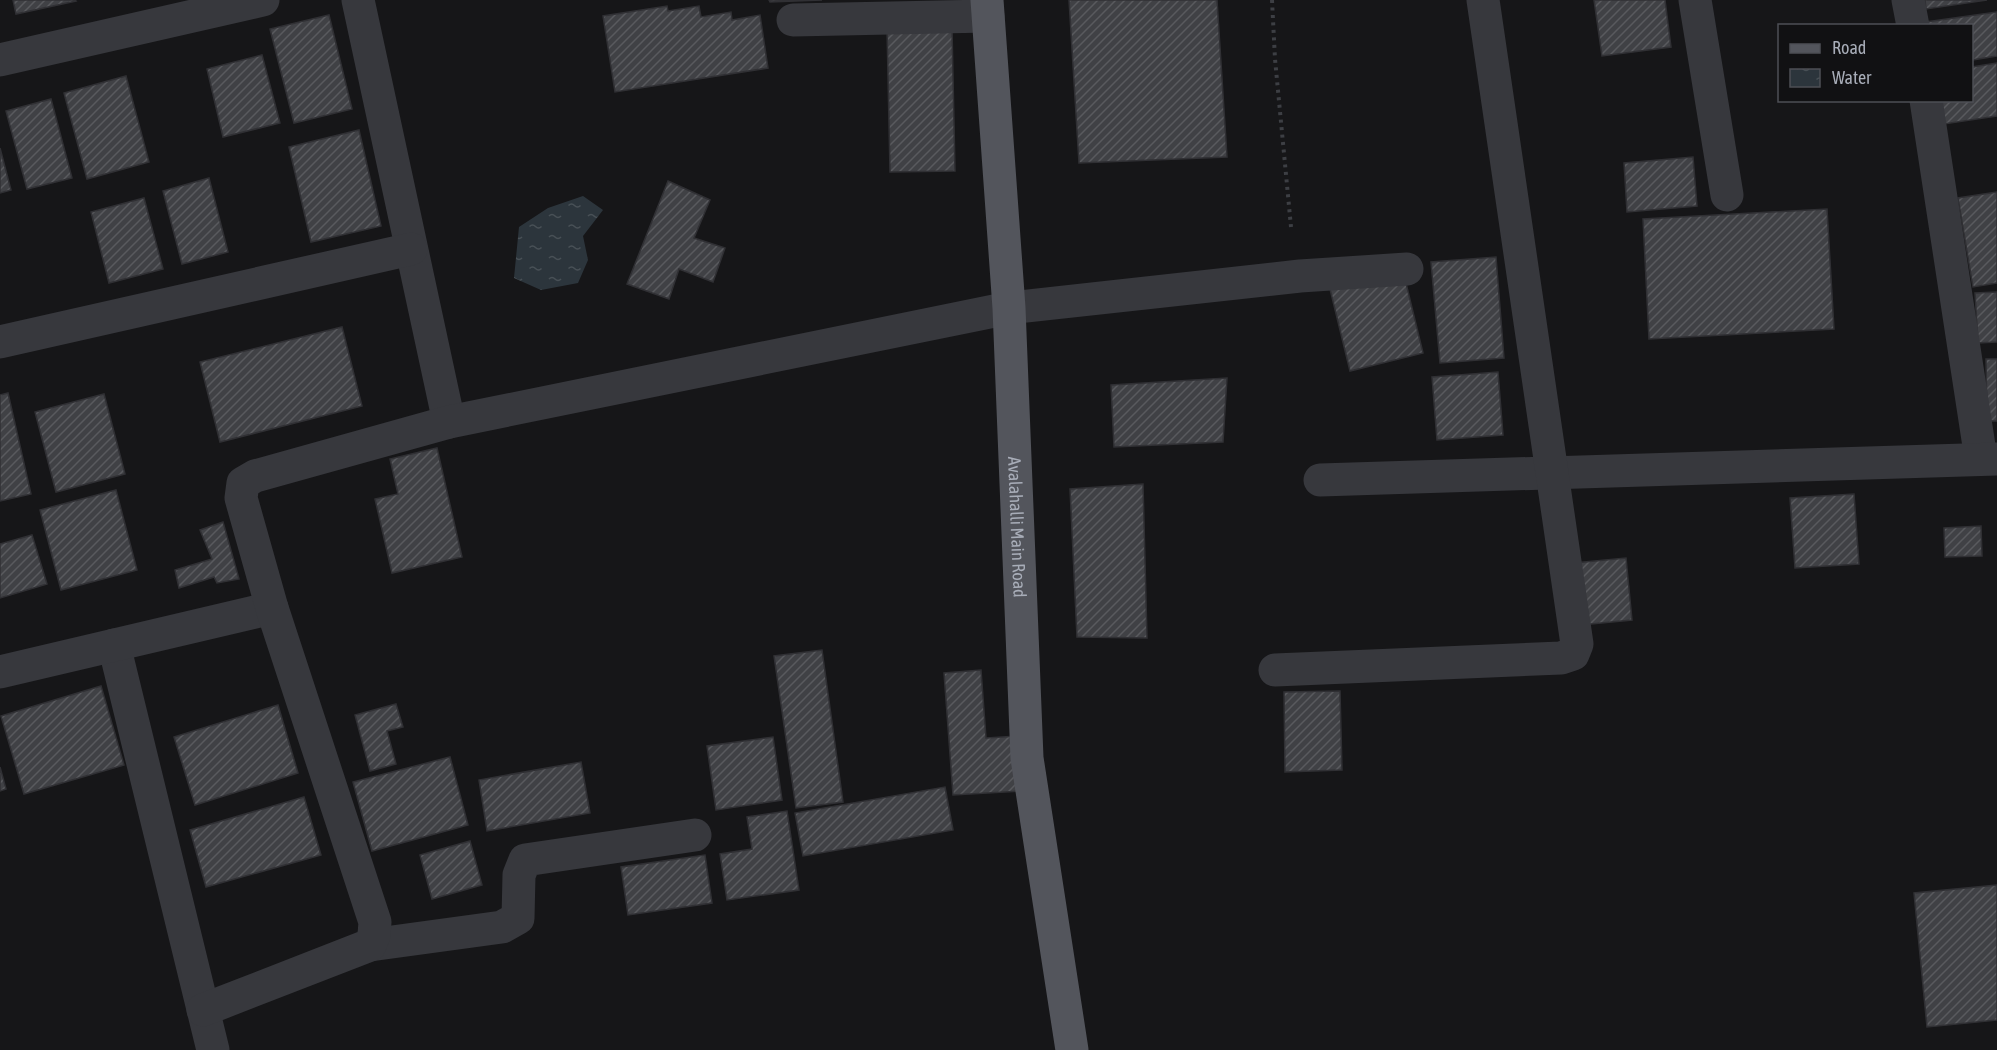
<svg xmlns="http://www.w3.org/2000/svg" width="1997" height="1050" font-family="'Asap Condensed',sans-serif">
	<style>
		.water { fill: url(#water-ripples) }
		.building { fill: url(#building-hatch); stroke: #303034; stroke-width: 1.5 }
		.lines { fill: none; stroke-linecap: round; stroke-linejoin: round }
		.path { stroke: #3d3f44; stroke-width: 4; stroke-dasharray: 3 4.5; stroke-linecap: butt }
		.minor { stroke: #37383d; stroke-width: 33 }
		.major { stroke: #53555c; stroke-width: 33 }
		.labels { text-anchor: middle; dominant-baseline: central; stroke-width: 5; stroke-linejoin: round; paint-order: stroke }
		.street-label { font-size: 18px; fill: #a8adb8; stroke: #111113 }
	</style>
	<defs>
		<pattern id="water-ripples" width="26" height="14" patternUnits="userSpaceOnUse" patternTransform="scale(1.5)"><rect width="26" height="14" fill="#2c353c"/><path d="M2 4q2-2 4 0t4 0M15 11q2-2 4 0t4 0" fill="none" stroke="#485056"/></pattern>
		<pattern id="building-hatch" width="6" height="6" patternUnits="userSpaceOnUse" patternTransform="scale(1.5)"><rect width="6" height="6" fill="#404145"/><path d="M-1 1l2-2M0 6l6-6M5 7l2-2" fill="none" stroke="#595a5e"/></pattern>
	</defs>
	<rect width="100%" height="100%" fill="#161618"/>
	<polygon class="water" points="583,196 603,210 583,236 588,260 578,283 541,290 514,278 519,227 548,208"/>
	<g class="building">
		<polygon points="13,0 75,0 76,1 16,14"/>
		<polygon points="769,0 822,0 770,2"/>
		<polygon points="1069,0 1217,0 1227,157 1079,163"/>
		<polygon points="1594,0 1665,0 1671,47 1602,56"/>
		<polygon points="1925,0 1987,0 1926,9"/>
		<polygon points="667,6 668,11 699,6 701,17 731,12 732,20 760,15 768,68 615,92 603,16"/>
		<polygon points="1997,12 1997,56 1972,60 1972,26 1927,26 1926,22"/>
		<polygon points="329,15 352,109 294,123 270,29"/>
		<polygon points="952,28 955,171 890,172 887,29"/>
		<polygon points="262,55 280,123 223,137 207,69"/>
		<polygon points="1997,63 1997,116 1944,124 1941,100 1972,100 1972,67"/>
		<polygon points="126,76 149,162 87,179 64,93"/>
		<polygon points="51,99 72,178 27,189 6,111"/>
		<polygon points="359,130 381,226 311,242 289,147"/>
		<polygon points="0,148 11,190 0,193"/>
		<polygon points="1693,157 1697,206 1627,212 1624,163"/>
		<polygon points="209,178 228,252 182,264 163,191"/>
		<polygon points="668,181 710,200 694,238 725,248 713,282 679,269 669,299 627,284"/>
		<polygon points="1997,192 1997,283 1973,287 1958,198"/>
		<polygon points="144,198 163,269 109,283 91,212"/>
		<polygon points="1827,209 1834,329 1649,339 1643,219"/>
		<polygon points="1496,257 1504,358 1440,363 1431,262"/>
		<polygon points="1403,271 1423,353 1350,371 1330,289"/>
		<polygon points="1997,292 1997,342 1978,343 1975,293"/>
		<polygon points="342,327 362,406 220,442 200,362"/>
		<polygon points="1986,359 1997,359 1997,421 1987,421"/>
		<polygon points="1498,372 1503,435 1437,440 1432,377"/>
		<polygon points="1227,378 1223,442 1114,447 1111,385"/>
		<polygon points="8,393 31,494 0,501 0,395"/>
		<polygon points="104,394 125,474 56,492 35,412"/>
		<polygon points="437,448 462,557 392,573 375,499 398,494 390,459"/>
		<polygon points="1143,484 1147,638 1077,637 1070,489"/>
		<polygon points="116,490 137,570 61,590 40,510"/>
		<polygon points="1854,494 1859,564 1795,568 1790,498"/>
		<polygon points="223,522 239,579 217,583 214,577 179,588 175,570 212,559 200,530"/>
		<polygon points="1981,526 1982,556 1945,557 1944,528"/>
		<polygon points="32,535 47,584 0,598 0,544"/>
		<polygon points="1626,558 1632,620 1581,625 1574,563"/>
		<polygon points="822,650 843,802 796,808 774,656"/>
		<polygon points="981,670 986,738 1018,736 1022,791 953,795 944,673"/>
		<polygon points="101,686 124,765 24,794 1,716"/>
		<polygon points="1340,691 1342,770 1285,772 1284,692"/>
		<polygon points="396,704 403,727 387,731 396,764 370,771 355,715"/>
		<polygon points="278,705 298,773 195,805 174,737"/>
		<polygon points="773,737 782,800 716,810 707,746"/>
		<polygon points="450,757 468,825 372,851 353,782"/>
		<polygon points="581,762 590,813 487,831 479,780"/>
		<polygon points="0,767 6,789 0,791"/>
		<polygon points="945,787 953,830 803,856 795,813"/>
		<polygon points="304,797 321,855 206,887 190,830"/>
		<polygon points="787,811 799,890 727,900 720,854 752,849 747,817"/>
		<polygon points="470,841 482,885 432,899 420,855"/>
		<polygon points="705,855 712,903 628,915 621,867"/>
		<polygon points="1997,885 1997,1020 1927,1027 1914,893"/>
	</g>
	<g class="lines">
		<polyline class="path" points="1272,0 1275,59 1291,227"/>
		<g class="minor">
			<polyline points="358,0 449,422"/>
			<polyline points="1695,0 1727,195"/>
			<polyline points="1908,0 1913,26"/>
			<polyline points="793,20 988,16"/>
			<polyline points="0,60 263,0"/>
			<polyline points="1926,100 1981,459"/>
			<polyline points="0,342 411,249"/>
			<polyline points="1320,480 1997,459"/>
			<polyline points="114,645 213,1050"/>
			<polyline points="1275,670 1561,658 1573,654 1577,644 1483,0"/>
			<polyline points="0,672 272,608"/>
			<polyline points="370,945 502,927 518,918 519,875 525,860 695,835"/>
			<polyline points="203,1010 370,945 374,935 375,922 272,608 241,498 243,483 255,476 449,422 1009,308 1300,276 1407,269"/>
		</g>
		<path class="major" id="s1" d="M987,0L1009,308L1027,758L1072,1050"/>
	</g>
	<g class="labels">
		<g class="street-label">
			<text stroke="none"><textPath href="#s1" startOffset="528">Avalahalli Main Road</textPath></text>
		</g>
	</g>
	<rect x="1778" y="24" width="195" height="78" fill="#111113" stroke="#4d4f55" stroke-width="1.5"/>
	<rect x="1790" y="44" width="30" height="9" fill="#53555c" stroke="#4d4f55" stroke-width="1.5"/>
	<text x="1832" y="54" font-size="18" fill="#a8adb8">Road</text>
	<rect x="1790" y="69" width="30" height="18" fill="url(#water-ripples)" stroke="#4d4f55" stroke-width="1.5"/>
	<text x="1832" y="84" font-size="18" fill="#a8adb8">Water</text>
</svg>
